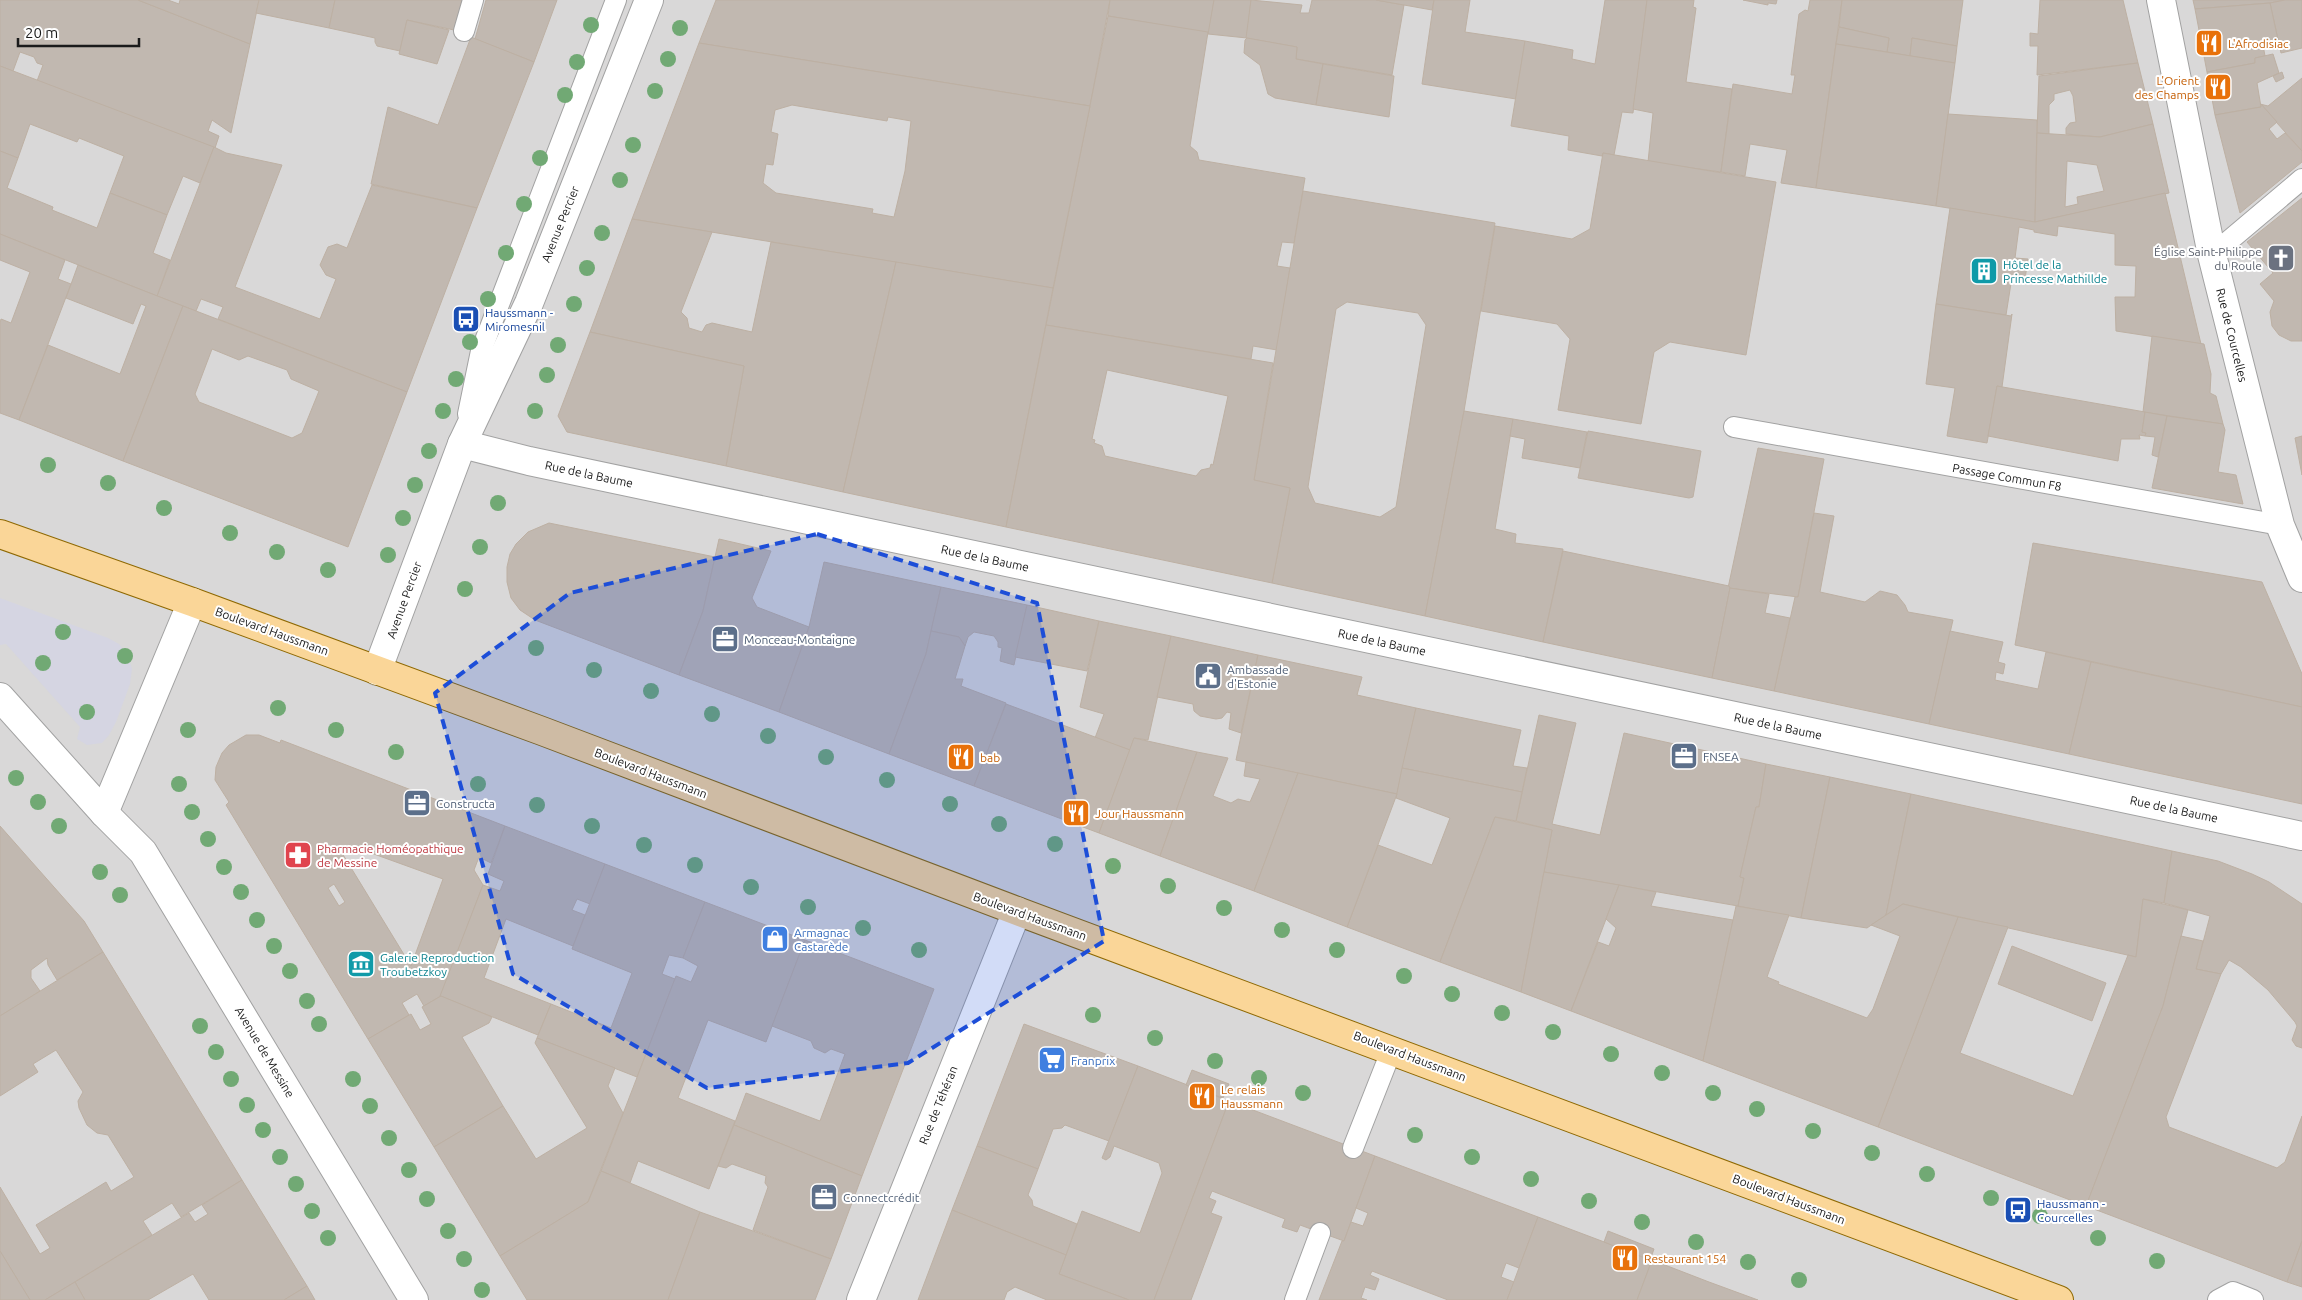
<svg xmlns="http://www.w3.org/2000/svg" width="2302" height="1300" font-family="Ubuntu,sans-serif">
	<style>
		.residential { fill: #d9d8d8 }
		.plaza { fill: #d5d5e2 }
		.building { fill: #c1b8b0; stroke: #bdb0a3; fill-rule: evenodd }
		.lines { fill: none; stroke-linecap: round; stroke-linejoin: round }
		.service-casing { stroke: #a2a2a2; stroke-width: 22 }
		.minor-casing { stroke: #a2a2a2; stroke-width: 30 }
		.tertiary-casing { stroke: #a2a2a2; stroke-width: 30 }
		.primary-casing { stroke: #8f6903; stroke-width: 30 }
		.service { stroke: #fff; stroke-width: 20 }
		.minor { stroke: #fff; stroke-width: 28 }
		.tertiary { stroke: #fff; stroke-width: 28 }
		.primary { stroke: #fad698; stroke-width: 28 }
		.tree { fill: #71a974 }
		.marked { fill: #1d4ed8; fill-opacity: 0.2; stroke: #1d4ed8; stroke-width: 4; stroke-dasharray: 10 6; stroke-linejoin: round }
		.labels { text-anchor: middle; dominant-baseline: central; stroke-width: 4; stroke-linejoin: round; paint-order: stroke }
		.food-label { font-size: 12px; fill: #c56008; stroke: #fff; text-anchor: start }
		.street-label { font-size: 12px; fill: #1b1b1b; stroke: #fff }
		.worship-label { font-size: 12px; fill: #5b616d; stroke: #fff; text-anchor: end }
		.culture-label { font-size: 12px; fill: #0d838f; stroke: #fff; text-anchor: start }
		.transit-label { font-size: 12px; fill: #164399; stroke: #fff; text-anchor: start }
		.service-label { font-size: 12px; fill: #4e5e75; stroke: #fff; text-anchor: start }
		.health-label { font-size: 12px; fill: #be3a42; stroke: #fff; text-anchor: start }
		.shop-label { font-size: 12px; fill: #366cbe; stroke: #fff; text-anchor: start }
	</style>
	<rect width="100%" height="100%" fill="#ece9e0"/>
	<rect class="residential" x="0" y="0" width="2302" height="1300"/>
	<polygon class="plaza" points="0,598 108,638 119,644 127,653 132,669 130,684 116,722 109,735 102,743 87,745 77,739 80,727 6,644 0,645"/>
	<g class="building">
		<polygon points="0,0 138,0 250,44 231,133 212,120 208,131 219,136 215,148 37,81 43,65 37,63 34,57 20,52 13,71 0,66"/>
		<polygon points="138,0 168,0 179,4 180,0 259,0 250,44"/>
		<polygon points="259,0 335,0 329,28 256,13"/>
		<polygon points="335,0 462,0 454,30 407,20 400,51 377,46 375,42 375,38 329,28"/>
		<polygon points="486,0 557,0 534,62 475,39"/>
		<polygon points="716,0 1110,0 1090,106 699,43"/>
		<polygon points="1110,0 1214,0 1209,33 1108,16"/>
		<polygon points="1214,0 1251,0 1247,38 1208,34"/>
		<polygon points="1251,0 1302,5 1300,13 1309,13 1312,0 1376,0 1404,5 1392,75 1296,59 1297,47 1246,38"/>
		<polygon points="1376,0 1434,0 1432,10"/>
		<polygon points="1434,0 1470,0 1465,32 1525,41 1516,99 1422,84"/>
		<polygon points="1605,0 1647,0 1633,113 1622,112 1614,155 1603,153 1602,156 1568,150 1569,136 1511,126 1525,41 1573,50 1572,59 1595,64"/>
		<polygon points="1647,0 1694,0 1693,7 1696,8 1686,82 1732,89 1721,172 1648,162 1653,113 1633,109"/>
		<polygon points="1743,0 1777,0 1776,4 1768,3 1768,5"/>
		<polygon points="1810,0 1842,0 1816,188 1781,183 1787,150 1750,144 1745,176 1721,172 1733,84 1792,94 1795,75 1791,75 1799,14 1805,10 1808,11"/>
		<polygon points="1842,0 1963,0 1957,46 1912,38 1910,56 1887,52 1889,38 1839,27"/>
		<polygon points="2040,0 2123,0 2138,63 2037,75 2038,46 2030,46 2030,33 2038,34"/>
		<polygon points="2193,0 2285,0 2270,3 2195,9"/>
		<polygon points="2285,0 2302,0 2302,48 2281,53 2270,3"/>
		<polygon points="2270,3 2280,49 2269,49 2268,43 2263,45 2265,56 2255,58 2255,63 2207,72 2195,9"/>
		<polygon points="1108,16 1208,32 1190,146 1197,152 1199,160 1305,178 1294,243 1282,242 1277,266 1290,268 1277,350 1253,346 1251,359 1046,325"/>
		<polygon points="407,20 449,30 437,64 399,54"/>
		<polygon points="1839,27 1889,38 1887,52 1836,44"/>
		<polygon points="471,37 534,62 477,208 371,184 388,107 438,125"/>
		<polygon points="1247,38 1297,47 1296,59 1323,64 1316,105 1275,98 1268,94 1260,65 1244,53 1245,40"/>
		<polygon points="1912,38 1957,46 1955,63 1910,56"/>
		<path d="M699,43L1090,106L1053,288L632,219ZM792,105L887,121L888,117L911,121L905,171L894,217L872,213L873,209L776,193L763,183L766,164L773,165L778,134L771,132L775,110Z"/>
		<polygon points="1836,44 1955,63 1936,206 1816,188"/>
		<polygon points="2273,54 2279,73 2257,83 2261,107 2215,115 2207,72 2255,63 2255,58"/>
		<polygon points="2138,63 2153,124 2100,137 2066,134 2066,128 2070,123 2076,122 2073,96 2070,90 2054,94 2054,100 2049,105 2049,134 2037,133 2039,76"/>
		<polygon points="1323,64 1394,76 1389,117 1316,105"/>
		<polygon points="0,66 214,147 200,183 183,176 167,215 110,193 124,156 79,138 77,142 30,124 18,158 0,151"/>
		<polygon points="2282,72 2284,78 2276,82 2273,76"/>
		<polygon points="2302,78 2302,151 2260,104 2268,106"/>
		<polygon points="2261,104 2277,122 2269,129 2277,139 2285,133 2302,151 2302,162 2240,213 2215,115 2261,107"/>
		<polygon points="1948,114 2037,120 2035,222 1936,206"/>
		<path d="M2153,124L2169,193L2035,222L2037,133L2100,137ZM2067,161L2097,165L2104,191L2077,197L2078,204L2065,207Z"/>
		<polygon points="214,147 226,153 282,165 235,287 320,319 336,279 326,275 320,265 328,247 337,244 347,248 372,185 477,208 407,392 218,319 223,307 201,299 196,311 157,296"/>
		<polygon points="0,151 18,158 7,188 53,207 52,210 97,228 110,193 167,215 153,253 170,260 157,296 0,234"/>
		<polygon points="1603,153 1776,182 1746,355 1670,342 1654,352 1641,424 1558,410 1570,339 1557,324 1481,311 1495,226 1572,239 1590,229"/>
		<path d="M1303,191L1495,223L1464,411L1425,616L1272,583L1290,488L1254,480ZM1347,302L1418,313L1426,325L1396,507L1380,517L1315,503L1308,487L1336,309Z"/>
		<polygon points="2165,193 2201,344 2116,331 2115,297 2135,297 2136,266 2115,265 2115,234 2058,226 2057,236 2034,232 2034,230 2019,227 2015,258 2028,259 2025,279 2012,277 2006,315 1936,304 1950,208 2035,222"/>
		<polygon points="2302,198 2302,341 2291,341 2279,335 2272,326 2270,312 2274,301 2260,284 2273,273 2247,242"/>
		<polygon points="632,219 712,232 681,312 687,318 689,328 702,332 706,325 712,323 752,332 771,242 896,262 843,492 726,466 744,366 590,332"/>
		<polygon points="0,234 65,260 58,279 71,284 19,420 0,413 0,323 1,319 11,323 30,272 0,260"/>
		<polygon points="896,262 1053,288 1006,527 843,492"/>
		<polygon points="78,265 183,306 123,461 19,420 48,345 120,374 146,306 141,304 133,324 66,298"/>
		<polygon points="1936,304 2011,316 2012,314 2002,387 1997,386 1987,443 1947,436 1955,388 1926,384"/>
		<path d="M183,306L407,392L348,547L123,461ZM212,349L239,360L248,356L287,370L291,379L319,391L302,433L292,438L199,402L195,394Z"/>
		<path d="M1046,325L1273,363L1254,480L1290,488L1272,583L1006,527ZM1107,370L1228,396L1213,465L1211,464L1210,468L1201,470L1196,476L1105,456L1102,446L1094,443L1095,440L1092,439Z"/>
		<polygon points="590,332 744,366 726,466 567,432 558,416"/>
		<polygon points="2152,336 2204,344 2211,374 2210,393 2216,396 2223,424 2143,412"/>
		<polygon points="1997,386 2145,412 2142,432 2146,433 2145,436 2139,435 2140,439 2121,439 2118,461 1988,436"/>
		<polygon points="1464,411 1513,419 1495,529 1516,534 1515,543 1563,549 1543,642 1425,616"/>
		<polygon points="2145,412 2167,416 2158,457 2152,455 2155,437 2145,436 2146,433 2142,432"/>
		<polygon points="2167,416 2223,424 2225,430 2218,472 2236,475 2243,504 2152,488"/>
		<polygon points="1513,419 1587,432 1580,468 1522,458 1525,439 1510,436"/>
		<polygon points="1588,431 1701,451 1693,497 1689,498 1578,478"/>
		<polygon points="2302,436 2302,475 2295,438"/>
		<polygon points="1758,448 1824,459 1798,597 1728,588"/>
		<polygon points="1814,513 1834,516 1820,592 1865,602 1880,591 1897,595 1905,605 1908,612 1953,620 1929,724 1774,691 1795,597 1798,597"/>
		<polygon points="549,523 715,557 703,611 679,675 535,620 520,610 511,598 507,582 507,567 510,554 516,544 528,532"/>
		<polygon points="719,539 771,551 752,598 757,607 809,627 779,712 679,675 703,611"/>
		<polygon points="2033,543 2262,582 2302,674 2302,707 2015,645"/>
		<polygon points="1563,551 1729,586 1730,588 1712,678 1543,642"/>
		<polygon points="824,562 941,587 926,654 889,754 779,712 809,627"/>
		<polygon points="941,587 1027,605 1014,665 1000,661 1002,648 998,647 998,642 994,636 974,632 968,637 965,646 959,637 931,631"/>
		<polygon points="1730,588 1769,594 1765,613 1790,618 1774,691 1712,678"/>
		<polygon points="1027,605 1099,621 1087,671 1015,657"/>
		<polygon points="1099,621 1171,636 1148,740 1134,738 1130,750 1095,738 1104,714 1080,707"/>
		<polygon points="931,631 959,637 965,646 955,679 963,679 961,686 1006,703 974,786 889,754 926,654"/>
		<polygon points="1950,631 2003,642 1998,662 2005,664 2003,674 1996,672 1995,680 2038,689 2046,652 2091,662 2069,754 1929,724"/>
		<polygon points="1171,636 1258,655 1241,733 1229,729 1231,713 1227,712 1222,718 1216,719 1200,716 1194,711 1193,704 1157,697"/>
		<polygon points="1258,655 1362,677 1357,695 1416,708 1397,794 1236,760"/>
		<polygon points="2091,662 2302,707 2302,804 2069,754"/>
		<polygon points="1006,704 1130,750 1099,833 974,786"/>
		<polygon points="1416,708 1521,730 1513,766 1527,768 1522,792 1402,768"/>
		<polygon points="1539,715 1576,723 1552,824 1600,835 1624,733 1766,764 1759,807 1756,807 1740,877 1744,878 1738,906 1544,872 1552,830 1516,821"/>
		<path d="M246,735H259L280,743L281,740L505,826L491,863L479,857L474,870L483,885L441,996L424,1006L417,994L402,1003L409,1015L368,1039L226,805L229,802L215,780L216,767L222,753L229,745ZM349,845L443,879L411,966L342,853ZM334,884L345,902L339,906L328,888Z"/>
		<polygon points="1134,738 1197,752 1160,856 1099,833"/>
		<polygon points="1197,752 1228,758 1213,796 1231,803 1238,799 1250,802 1260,779 1244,776 1246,762 1298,773 1254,891 1160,856"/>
		<polygon points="1766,764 1830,777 1801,918 1738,906 1744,878 1740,877 1756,807 1759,807"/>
		<polygon points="1402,768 1522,792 1516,821 1495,817 1440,962 1347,927 1378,845 1432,865 1450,818 1396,798"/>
		<polygon points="1298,773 1397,794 1347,927 1254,891"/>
		<polygon points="1830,777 1911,794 1886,915 1867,928 1801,918"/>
		<polygon points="1911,794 2172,851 2164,903 2143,899 2136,957 1903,904 1886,915"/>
		<polygon points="1495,817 1552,830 1521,992 1440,962"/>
		<polygon points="0,826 84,921 103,952 57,980 48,965 47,958 31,970 31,978 40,991 0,1016"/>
		<polygon points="505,826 605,864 590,904 577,899 572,910 585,915 573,946 506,919 484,978 551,1004 538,1035 440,996 483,885 500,891 504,881 488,874"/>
		<polygon points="2172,851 2218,861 2252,874 2269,882 2302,904 2302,1048 2296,1046 2292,1040 2297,1026 2295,1022 2268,990 2241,967 2229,960 2221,974 2196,969 2210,916 2164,903"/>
		<polygon points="605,864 705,902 683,958 669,955 662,974 675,979 637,1077 537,1038 551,1004 611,1028 632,973 572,949"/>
		<polygon points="1544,872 1619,885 1571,1011 1521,992"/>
		<polygon points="1619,885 1656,892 1651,906 1733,920 1703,1061 1571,1011 1598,942 1609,946 1616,928 1606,919"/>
		<polygon points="2143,899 2188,910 2163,1006 2086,1206 1878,1127 1958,917 2008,927 1960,1053 2073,1096 2128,955 2136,957"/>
		<polygon points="705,902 805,940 766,1042 708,1020 678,1098 735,1121 709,1189 638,1161 630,1183 601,1171 676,976 691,982 698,966 683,958"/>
		<polygon points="1903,904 1958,917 1878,1127 1703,1061 1736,906 1789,915 1767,977 1779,982 1778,984 1867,1018 1873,1009 1900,936 1871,925"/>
		<polygon points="2181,936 2203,941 2196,969 2221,974 2166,1117 2169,1127 2277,1168 2285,1162 2302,1116 2302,1241 2287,1282 2086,1206 2163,1006"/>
		<polygon points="805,940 934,989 862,1176 734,1125 746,1093 820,1121 845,1054 831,1049 825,1053 814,1048 811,1041 772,1026"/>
		<polygon points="2012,946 2106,983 2092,1021 1998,984"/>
		<polygon points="103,952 242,1180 181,1217 172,1203 143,1221 152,1235 45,1300 30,1300 0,1251 0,1187 40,1254 50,1248 36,1225 106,1182 111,1191 134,1177 108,1135 97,1133 87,1125 79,1108 78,1101 83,1092 56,1050 33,1064 38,1072 0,1096 0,1016"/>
		<polygon points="441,996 492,1017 489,1023 462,1037 503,1106 434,1147 368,1039 411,1014 420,1030 431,1024 422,1007"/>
		<polygon points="1024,1024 1138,1066 1109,1141 1065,1125 1062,1128 1053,1129 1038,1169 977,1146"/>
		<polygon points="537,1038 615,1068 608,1086 623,1113 588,1202 500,1256 434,1147 503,1106 536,1159 587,1128 535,1043"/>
		<polygon points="1138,1066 1229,1101 1154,1300 1129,1300 1059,1274 1082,1211 1140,1233 1162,1173 1159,1163 1114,1146 1110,1157 1106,1160 1102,1158"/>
		<polygon points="1192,1070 1229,1084 1223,1098 1186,1085"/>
		<polygon points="1229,1101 1375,1156 1344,1241 1300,1225 1297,1232 1282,1227 1285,1219 1212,1191 1209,1198 1216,1201 1211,1213 1222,1217 1191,1300 1154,1300"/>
		<polygon points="734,1125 862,1176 831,1259 753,1230 768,1187 765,1183 766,1176 732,1164 726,1168 718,1166"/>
		<polygon points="977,1146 1038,1169 1028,1195 1032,1200 1033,1206 1077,1224 1066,1255 952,1210"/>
		<polygon points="1375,1156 1538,1217 1519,1268 1506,1263 1501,1277 1514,1282 1507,1300 1448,1300 1372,1271 1370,1275 1379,1279 1375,1290 1365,1287 1361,1298 1367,1300 1319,1300 1342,1241 1344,1241 1351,1222 1363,1226 1368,1213 1356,1208"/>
		<polygon points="601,1171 700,1212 668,1300 527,1300 500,1256 588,1202"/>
		<polygon points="242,1180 307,1286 284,1300 209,1300 193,1274 148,1300 85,1300 75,1282 189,1213 195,1222 208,1214 202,1205"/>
		<polygon points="952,1210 1066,1255 1059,1274 1129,1300 1047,1300 1015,1287 1007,1292 1004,1300 918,1300"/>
		<polygon points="700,1212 831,1259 815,1300 668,1300"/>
		<polygon points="1538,1217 1652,1260 1637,1300 1507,1300"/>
		<polygon points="1608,1231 1654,1249 1650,1260 1604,1242"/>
		<polygon points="2302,1241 2302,1287 2287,1282"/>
		<polygon points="0,1251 30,1300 0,1300"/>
		<polygon points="1652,1260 1709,1282 1758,1300 1637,1300"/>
		<polygon points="75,1282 85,1300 45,1300"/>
		<polygon points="307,1286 315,1300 284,1300"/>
	</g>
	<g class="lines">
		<g class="service-casing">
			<g id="service">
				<polyline points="464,31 473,0"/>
				<polyline points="2212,255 2302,179"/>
				<polyline points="468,414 481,351 616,0"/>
				<polyline points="1734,427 2280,525"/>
				<polyline points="1353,1148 1392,1049"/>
				<polyline points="1295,1300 1320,1233"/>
				<polyline points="2218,1300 2233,1292 2253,1300"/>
			</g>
		</g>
		<g class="minor-casing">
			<g id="minor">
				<polyline points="2161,0 2212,255 2280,525 2302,578"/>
				<polyline points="462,444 529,461 2302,836"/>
				<polyline points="377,671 462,444 529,303 649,0"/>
				<polyline points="104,813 192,602"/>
				<polyline points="861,1300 1017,911"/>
			</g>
		</g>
		<g class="tertiary-casing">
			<polyline id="tertiary" points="0,697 104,813 143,852 414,1300"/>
		</g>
		<g class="primary-casing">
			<polyline id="primary" points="0,534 192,602 542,731 1017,911 2059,1300"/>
		</g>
		<use href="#service" class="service"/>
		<use href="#minor" class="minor"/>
		<use href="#tertiary" class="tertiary"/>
		<use href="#primary" class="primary"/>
	</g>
	<g class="tree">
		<circle cx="591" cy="25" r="8"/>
		<circle cx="680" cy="28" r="8"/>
		<circle cx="668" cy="59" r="8"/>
		<circle cx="577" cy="62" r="8"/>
		<circle cx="655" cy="91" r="8"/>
		<circle cx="565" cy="95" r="8"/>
		<circle cx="633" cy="145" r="8"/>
		<circle cx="540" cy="158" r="8"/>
		<circle cx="620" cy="180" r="8"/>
		<circle cx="524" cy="204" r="8"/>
		<circle cx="602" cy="233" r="8"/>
		<circle cx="506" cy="253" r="8"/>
		<circle cx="587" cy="268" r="8"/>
		<circle cx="488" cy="299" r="8"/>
		<circle cx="574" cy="304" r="8"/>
		<circle cx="470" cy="342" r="8"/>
		<circle cx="558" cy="345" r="8"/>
		<circle cx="547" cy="375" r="8"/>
		<circle cx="456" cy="379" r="8"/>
		<circle cx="443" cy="411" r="8"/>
		<circle cx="535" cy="411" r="8"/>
		<circle cx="429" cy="451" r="8"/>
		<circle cx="48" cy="465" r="8"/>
		<circle cx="108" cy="483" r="8"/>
		<circle cx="415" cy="485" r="8"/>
		<circle cx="498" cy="503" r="8"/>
		<circle cx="164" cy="508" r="8"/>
		<circle cx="403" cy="518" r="8"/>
		<circle cx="230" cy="533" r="8"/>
		<circle cx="480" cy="547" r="8"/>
		<circle cx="277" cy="552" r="8"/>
		<circle cx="388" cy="555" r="8"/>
		<circle cx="328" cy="570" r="8"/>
		<circle cx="465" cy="589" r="8"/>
		<circle cx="63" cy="632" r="8"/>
		<circle cx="536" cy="648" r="8"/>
		<circle cx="125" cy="656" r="8"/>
		<circle cx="43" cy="663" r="8"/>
		<circle cx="594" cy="670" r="8"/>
		<circle cx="651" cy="691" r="8"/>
		<circle cx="278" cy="708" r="8"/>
		<circle cx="87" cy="712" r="8"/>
		<circle cx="712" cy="714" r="8"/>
		<circle cx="188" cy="730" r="8"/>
		<circle cx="336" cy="730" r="8"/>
		<circle cx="768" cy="736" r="8"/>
		<circle cx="396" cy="752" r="8"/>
		<circle cx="826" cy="757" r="8"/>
		<circle cx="16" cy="778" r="8"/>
		<circle cx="887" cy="780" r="8"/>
		<circle cx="179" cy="784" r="8"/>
		<circle cx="478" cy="784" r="8"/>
		<circle cx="38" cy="802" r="8"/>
		<circle cx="950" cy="804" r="8"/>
		<circle cx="537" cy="805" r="8"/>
		<circle cx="192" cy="812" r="8"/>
		<circle cx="999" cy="824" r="8"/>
		<circle cx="59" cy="826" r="8"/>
		<circle cx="592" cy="826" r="8"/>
		<circle cx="208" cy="839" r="8"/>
		<circle cx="1055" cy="844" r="8"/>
		<circle cx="644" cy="845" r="8"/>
		<circle cx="695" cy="865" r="8"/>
		<circle cx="1113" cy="866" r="8"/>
		<circle cx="224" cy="867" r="8"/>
		<circle cx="100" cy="872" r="8"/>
		<circle cx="1168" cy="886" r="8"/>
		<circle cx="751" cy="887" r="8"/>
		<circle cx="241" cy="892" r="8"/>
		<circle cx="120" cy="895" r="8"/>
		<circle cx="808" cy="907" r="8"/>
		<circle cx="1224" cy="908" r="8"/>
		<circle cx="257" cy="920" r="8"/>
		<circle cx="863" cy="928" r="8"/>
		<circle cx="1282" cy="930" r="8"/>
		<circle cx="274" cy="946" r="8"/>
		<circle cx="919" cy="950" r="8"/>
		<circle cx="1337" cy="950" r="8"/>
		<circle cx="290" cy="971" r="8"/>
		<circle cx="1404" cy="976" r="8"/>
		<circle cx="1452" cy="994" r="8"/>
		<circle cx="307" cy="1001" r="8"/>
		<circle cx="1502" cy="1013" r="8"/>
		<circle cx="1093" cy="1015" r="8"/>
		<circle cx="319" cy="1024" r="8"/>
		<circle cx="200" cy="1026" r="8"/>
		<circle cx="1553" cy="1032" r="8"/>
		<circle cx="1155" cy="1038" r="8"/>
		<circle cx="216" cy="1052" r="8"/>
		<circle cx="1611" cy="1054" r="8"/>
		<circle cx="1215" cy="1061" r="8"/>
		<circle cx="1662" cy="1073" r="8"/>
		<circle cx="1259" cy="1078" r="8"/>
		<circle cx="231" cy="1079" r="8"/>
		<circle cx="353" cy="1079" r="8"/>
		<circle cx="1303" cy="1093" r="8"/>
		<circle cx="1713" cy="1093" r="8"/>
		<circle cx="247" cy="1105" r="8"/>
		<circle cx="370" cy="1106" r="8"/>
		<circle cx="1757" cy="1109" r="8"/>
		<circle cx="263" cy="1130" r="8"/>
		<circle cx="1813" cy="1131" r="8"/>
		<circle cx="1415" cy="1135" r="8"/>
		<circle cx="389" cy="1138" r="8"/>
		<circle cx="1872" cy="1153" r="8"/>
		<circle cx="280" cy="1157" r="8"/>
		<circle cx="1472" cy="1157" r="8"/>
		<circle cx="409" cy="1170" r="8"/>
		<circle cx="1927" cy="1174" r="8"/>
		<circle cx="1531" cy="1179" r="8"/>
		<circle cx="296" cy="1184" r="8"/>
		<circle cx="1991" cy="1198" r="8"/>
		<circle cx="427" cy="1199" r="8"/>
		<circle cx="1589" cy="1201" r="8"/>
		<circle cx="312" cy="1211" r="8"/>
		<circle cx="2040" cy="1216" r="8"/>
		<circle cx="1642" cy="1222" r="8"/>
		<circle cx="448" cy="1231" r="8"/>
		<circle cx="328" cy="1238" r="8"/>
		<circle cx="2098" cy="1238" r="8"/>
		<circle cx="1696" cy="1242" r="8"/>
		<circle cx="464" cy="1259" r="8"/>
		<circle cx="2157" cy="1261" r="8"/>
		<circle cx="1748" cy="1262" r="8"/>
		<circle cx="1799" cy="1280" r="8"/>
		<circle cx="482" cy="1290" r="8"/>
	</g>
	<path class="marked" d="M817,534L1037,603L1104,941L908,1063L707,1088L513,974L435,693L570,593Z"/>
	<defs>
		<g id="restaurant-square" transform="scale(1.4375)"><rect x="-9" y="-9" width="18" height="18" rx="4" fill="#e8710a" stroke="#fff"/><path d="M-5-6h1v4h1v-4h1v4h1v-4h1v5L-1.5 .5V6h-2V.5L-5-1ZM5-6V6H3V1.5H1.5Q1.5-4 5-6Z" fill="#fff"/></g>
		<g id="church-square" transform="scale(1.4375)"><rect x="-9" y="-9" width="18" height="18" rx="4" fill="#6b7280" stroke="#fff"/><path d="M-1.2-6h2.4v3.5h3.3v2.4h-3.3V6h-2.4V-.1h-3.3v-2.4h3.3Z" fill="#fff"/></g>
		<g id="building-square" transform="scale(1.4375)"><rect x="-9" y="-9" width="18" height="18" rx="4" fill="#0f9aa8" stroke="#fff"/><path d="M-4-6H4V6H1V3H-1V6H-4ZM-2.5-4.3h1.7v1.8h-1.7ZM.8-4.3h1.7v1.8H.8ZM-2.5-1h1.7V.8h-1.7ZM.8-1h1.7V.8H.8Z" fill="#fff"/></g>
		<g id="bus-square" transform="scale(1.4375)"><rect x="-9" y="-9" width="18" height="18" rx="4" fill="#1a4fb4" stroke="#fff"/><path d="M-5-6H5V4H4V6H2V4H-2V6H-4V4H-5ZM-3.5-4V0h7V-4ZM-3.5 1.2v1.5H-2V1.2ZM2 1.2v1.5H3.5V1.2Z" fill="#fff"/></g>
		<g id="office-square" transform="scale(1.4375)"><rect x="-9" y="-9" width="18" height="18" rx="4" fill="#5c6f8a" stroke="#fff"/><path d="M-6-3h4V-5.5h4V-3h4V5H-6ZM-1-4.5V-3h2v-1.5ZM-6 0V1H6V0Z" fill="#fff"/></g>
		<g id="civic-square" transform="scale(1.4375)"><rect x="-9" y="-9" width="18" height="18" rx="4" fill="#5c6f8a" stroke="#fff"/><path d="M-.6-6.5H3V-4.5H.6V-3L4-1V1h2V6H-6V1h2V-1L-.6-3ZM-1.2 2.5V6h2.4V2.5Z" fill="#fff"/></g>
		<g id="pharmacy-square" transform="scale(1.4375)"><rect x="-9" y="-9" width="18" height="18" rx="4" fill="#e0444e" stroke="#fff"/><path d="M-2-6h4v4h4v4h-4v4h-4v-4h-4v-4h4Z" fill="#fff"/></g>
		<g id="shop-square" transform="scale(1.4375)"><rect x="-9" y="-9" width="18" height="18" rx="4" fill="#3f7fe0" stroke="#fff"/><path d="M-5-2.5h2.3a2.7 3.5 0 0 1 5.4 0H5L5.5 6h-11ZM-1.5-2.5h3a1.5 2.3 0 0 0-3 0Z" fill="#fff"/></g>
		<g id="museum-square" transform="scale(1.4375)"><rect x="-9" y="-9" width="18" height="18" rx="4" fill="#0f9aa8" stroke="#fff"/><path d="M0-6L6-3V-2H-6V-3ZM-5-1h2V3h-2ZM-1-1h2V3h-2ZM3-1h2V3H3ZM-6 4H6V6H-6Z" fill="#fff"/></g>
		<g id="supermarket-square" transform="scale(1.4375)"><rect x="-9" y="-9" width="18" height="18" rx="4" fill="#3f7fe0" stroke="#fff"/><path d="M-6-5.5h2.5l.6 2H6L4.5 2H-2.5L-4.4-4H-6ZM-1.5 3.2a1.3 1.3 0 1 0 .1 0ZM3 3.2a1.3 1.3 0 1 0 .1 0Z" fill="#fff"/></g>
	</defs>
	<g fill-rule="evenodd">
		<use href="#restaurant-square" x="2209" y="43"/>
		<use href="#restaurant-square" x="2218" y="87"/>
		<use href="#church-square" x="2281" y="258"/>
		<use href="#building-square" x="1984" y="271"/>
		<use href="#bus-square" x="466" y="319"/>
		<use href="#office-square" x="725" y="639"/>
		<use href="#civic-square" x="1208" y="676"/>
		<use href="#office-square" x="1684" y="756"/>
		<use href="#restaurant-square" x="961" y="757"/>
		<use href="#office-square" x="417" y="803"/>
		<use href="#restaurant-square" x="1076" y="813"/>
		<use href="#pharmacy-square" x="298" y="855"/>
		<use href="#shop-square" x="775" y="939"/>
		<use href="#museum-square" x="361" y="964"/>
		<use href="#supermarket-square" x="1052" y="1060"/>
		<use href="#restaurant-square" x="1202" y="1096"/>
		<use href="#office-square" x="824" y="1197"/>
		<use href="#bus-square" x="2018" y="1210"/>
		<use href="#restaurant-square" x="1625" y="1258"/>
	</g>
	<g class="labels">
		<g class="food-label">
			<text x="2228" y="43">L'Afrodisiac</text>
			<text x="2199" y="80" text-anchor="end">L'Orient<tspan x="2199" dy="14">des Champs</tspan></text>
			<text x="980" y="757">bab</text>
			<text x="1095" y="813">Jour Haussmann</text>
			<text x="1221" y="1089">Le relais<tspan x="1221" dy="14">Haussmann</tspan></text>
			<text x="1644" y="1258">Restaurant 154</text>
		</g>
		<g class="street-label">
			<text transform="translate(560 224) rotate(-68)">Avenue Percier</text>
			<text transform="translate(2232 335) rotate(76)">Rue de Courcelles</text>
			<text transform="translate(589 474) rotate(12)">Rue de la Baume</text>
			<text transform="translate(2007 477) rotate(10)">Passage Commun F8</text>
			<text transform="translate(985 558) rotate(12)">Rue de la Baume</text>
			<text transform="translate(404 600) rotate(-70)">Avenue Percier</text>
			<text transform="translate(272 631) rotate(20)">Boulevard Haussmann</text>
			<text transform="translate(1382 642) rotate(12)">Rue de la Baume</text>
			<text transform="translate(1778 726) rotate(12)">Rue de la Baume</text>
			<text transform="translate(651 773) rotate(21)">Boulevard Haussmann</text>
			<text transform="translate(2174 809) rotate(12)">Rue de la Baume</text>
			<text transform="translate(1030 916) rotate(20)">Boulevard Haussmann</text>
			<text transform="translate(265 1052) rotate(59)">Avenue de Messine</text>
			<text transform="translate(1410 1056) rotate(21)">Boulevard Haussmann</text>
			<text transform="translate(938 1105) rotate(-68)">Rue de Téhéran</text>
			<text transform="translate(1789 1199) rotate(21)">Boulevard Haussmann</text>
		</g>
		<g class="worship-label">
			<text x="2262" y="251">Église Saint-Philippe<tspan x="2262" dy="14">du Roule</tspan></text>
		</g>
		<g class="culture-label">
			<text x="2003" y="264">Hôtel de la<tspan x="2003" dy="14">Princesse Mathillde</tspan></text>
			<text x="380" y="957">Galerie Reproduction<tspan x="380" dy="14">Troubetzkoy</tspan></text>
		</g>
		<g class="transit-label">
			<text x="485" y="312">Haussmann -<tspan x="485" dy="14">Miromesnil</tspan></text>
			<text x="2037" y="1203">Haussmann -<tspan x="2037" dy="14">Courcelles</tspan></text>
		</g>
		<g class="service-label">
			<text x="744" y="639">Monceau-Montaigne</text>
			<text x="1227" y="669">Ambassade<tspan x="1227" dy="14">d'Estonie</tspan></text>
			<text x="1703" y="756">FNSEA</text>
			<text x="436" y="803">Constructa</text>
			<text x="843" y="1197">Connectcrédit</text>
		</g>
		<g class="health-label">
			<text x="317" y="848">Pharmacie Homéopathique<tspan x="317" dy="14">de Messine</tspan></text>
		</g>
		<g class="shop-label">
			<text x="794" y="932">Armagnac<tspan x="794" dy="14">Castarède</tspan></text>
			<text x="1071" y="1060">Franprix</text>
		</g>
	</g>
	<path d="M18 38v8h121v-8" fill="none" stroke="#1b1b1b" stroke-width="2.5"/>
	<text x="25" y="38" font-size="15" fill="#1b1b1b" stroke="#ffffff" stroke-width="4" paint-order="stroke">20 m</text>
</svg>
